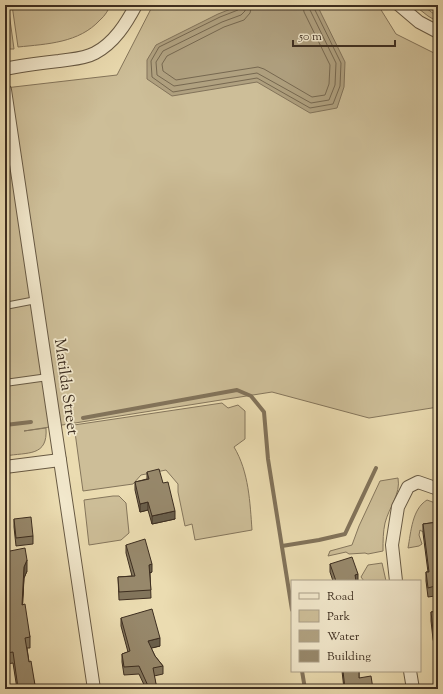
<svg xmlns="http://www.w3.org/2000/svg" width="443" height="694" font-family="'Sorts Mill Goudy',serif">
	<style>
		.green { fill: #cdbe98; stroke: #85765c }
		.water { fill: #b0a180; stroke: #82735a }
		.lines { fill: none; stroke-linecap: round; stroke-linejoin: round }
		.shore { stroke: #766850; stroke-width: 1 }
		.stream { stroke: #82735a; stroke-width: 4 }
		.service-casing { stroke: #685a44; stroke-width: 8 }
		.minor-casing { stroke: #685a44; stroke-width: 14 }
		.service { stroke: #f2e8cc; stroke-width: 6 }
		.minor { stroke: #f2e8cc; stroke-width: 12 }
		.wall { fill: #82755c; stroke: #3d2e20 }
		.shaded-wall { fill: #6a5f4b; stroke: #3d2e20 }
		.building { fill: #97886b; stroke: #3d2e20 }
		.labels { text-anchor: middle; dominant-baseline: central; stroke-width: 3.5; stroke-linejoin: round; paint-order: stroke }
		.street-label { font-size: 16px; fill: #3d2e20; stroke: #f2e8cc }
	</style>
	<rect width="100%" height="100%" fill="#ebdcb1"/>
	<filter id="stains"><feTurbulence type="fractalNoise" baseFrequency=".005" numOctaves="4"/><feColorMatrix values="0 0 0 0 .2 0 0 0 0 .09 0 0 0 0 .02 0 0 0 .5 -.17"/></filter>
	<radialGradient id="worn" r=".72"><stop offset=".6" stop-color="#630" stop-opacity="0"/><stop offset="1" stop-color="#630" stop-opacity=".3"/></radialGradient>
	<g class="green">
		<path d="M5,5H8L14,49H9C2,36 5,19 5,5Z"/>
		<path d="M12,5H111C108,10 105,16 100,20C79,43 47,44 18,47Z"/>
		<path d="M153,5H378L396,34L438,55V407L369,418L272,392L24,431L46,428C48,457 28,452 5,456V88L117,75Z"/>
		<polygon points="414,5 422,5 438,17 438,22 428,16"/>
		<path d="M222,403L228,408L238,405L245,411V439L234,447C249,472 250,503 252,530L195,540L192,524L185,526L178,492V484L166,470L141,475L133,484L83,491L74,425Z"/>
		<path d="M398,478C401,494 389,507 385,523C383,532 383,541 383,551L368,554L365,553L349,554L346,552L328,556L330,551L352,545L359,526L380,481Z"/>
		<polygon points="113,496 119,496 126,503 129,533 121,540 89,545 84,500"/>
		<path d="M427,500L438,504V529L423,532L420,530L419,535L422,544L419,546L408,548C411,532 412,509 427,500Z"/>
		<polygon points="382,563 386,581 364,581 361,577 368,565"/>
	</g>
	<polygon class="water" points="241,5 317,5 345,62 344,87 337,108 310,113 257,82 172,96 147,79 147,60 156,45 218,14"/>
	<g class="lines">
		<g class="shore">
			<polyline points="241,5 238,10 220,17 159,47 151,61 152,77 173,92 257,78 310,108 333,104 340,86 341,63 314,8 314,5"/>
			<polyline points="246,5 245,11 241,15 222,22 163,51 156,62 157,75 174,86 257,73 311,103 329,100 335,85 336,63 310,10 309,5"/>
			<polyline points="252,5 250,13 244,20 224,27 167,56 162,64 163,71 176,80 258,67 264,69 312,97 325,95 329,84 330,65 304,12 303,5"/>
		</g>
		<g class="stream">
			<polyline points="83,418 237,390 251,396 264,412 268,459 292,610"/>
			<polyline points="5,425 31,422"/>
			<polyline points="282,546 319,540 345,534 376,468"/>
			<polyline points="302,671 305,689"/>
		</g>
		<g class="service-casing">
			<g id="service">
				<polyline points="5,306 36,300"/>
				<polyline points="5,383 48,377"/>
			</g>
		</g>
		<g class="minor-casing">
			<g id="minor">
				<polyline points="399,5 419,22 438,32"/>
				<path d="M5,69C23,65 41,63 59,61C71,59 84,59 95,53C114,43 126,24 136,5"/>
				<polyline points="5,90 94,689"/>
				<polyline points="5,467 60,460"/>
				<polyline points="396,581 392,545 398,507 408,487 418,482 438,489"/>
				<polyline points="410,671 413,689"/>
			</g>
		</g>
		<use href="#service" class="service"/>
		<use href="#minor" class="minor"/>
	</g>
	<g class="wall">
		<polygon points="147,472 163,483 175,519 152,524 148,510 140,512 135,490 135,482 147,479"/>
		<polygon points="14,519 33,536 33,544 16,546 14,527"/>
		<polygon points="438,522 438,663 433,639 431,621 431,612 437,611 435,596 428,597 426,581 426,572 428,572 423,533 423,524"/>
		<polygon points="126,545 152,572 150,573 151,598 119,600 118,577 132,576 126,553"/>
		<polygon points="5,552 27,571 24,578 22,605 30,637 30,648 27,648 29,662 35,685 35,689 17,689 13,663 7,664 5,650 5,623 7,622 7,608 5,594"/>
		<polygon points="330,564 358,581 333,581 330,572"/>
		<polygon points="121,618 160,646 151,648 155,656 163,666 163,674 154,676 157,689 146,689 139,674 124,675 122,662 122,654 128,652 121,626"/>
		<polygon points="342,671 359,671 359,678 373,689 344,689"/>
	</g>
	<g class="shaded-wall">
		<polygon points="148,502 148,510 140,512 140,504"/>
		<polygon points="175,511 175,519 152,524 152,516"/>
		<polygon points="27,560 27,571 24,578 22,616 24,567"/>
		<polygon points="152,564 152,572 149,573 149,565"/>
		<polygon points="358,574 358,581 355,581 355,575"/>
		<polygon points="160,638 160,646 148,649 148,641"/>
	</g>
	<g class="building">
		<polygon points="159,469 163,483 168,482 175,511 152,516 148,502 140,504 135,482 149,479 147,472"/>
		<polygon points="31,517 33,536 16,538 14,519"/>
		<polygon points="438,522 438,609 435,586 428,588 426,572 429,572 423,524"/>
		<polygon points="145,539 152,564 149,565 151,590 119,592 118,577 135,576 126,545"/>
		<polygon points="25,548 27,560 24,567 22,605 25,604 30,637 25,638 29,662 31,661 35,685 18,688 13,652 7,653 5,639 5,623 9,621 7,608 9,607 5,583 5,552"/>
		<polygon points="352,557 358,574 355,575 356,581 336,581 330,564"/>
		<polygon points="152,609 160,638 148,641 155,656 163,666 153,668 157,689 143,689 149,688 139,666 124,667 122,654 130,651 121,618"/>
		<polygon points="438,611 438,654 433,630 431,612"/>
		<polygon points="343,671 359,671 359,678 371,676 373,689 345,689"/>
	</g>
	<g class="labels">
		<g class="street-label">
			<text transform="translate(65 387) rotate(82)">Matilda Street</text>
		</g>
	</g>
	<rect width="443" height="694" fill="none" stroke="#ebdcb1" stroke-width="20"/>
	<rect x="6" y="6" width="431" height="682" fill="none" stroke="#3d2e20" stroke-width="2"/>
	<rect x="10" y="10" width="423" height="674" fill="none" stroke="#3d2e20"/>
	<rect x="291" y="580" width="130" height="92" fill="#f2e8cc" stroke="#aa9e87"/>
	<rect x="299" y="593" width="20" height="6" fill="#f2e8cc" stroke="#aa9e87"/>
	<text x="327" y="600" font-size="12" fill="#3d2e20">Road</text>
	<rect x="299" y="610" width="20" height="12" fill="#cdbe98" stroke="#aa9e87"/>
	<text x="327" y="620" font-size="12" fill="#3d2e20">Park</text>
	<rect x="299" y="630" width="20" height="12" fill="#b0a180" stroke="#aa9e87"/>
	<text x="327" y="640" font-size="12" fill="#3d2e20">Water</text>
	<rect x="299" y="650" width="20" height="12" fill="#97886b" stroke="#aa9e87"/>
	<text x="327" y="660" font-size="12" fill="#3d2e20">Building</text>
	<path d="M293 40v6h102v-6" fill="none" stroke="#3d2e20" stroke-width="2"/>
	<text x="299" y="40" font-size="12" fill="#3d2e20" stroke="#f2e8cc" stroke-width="3" paint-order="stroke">50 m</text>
	<rect width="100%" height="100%" filter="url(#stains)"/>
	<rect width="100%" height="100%" fill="url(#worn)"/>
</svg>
